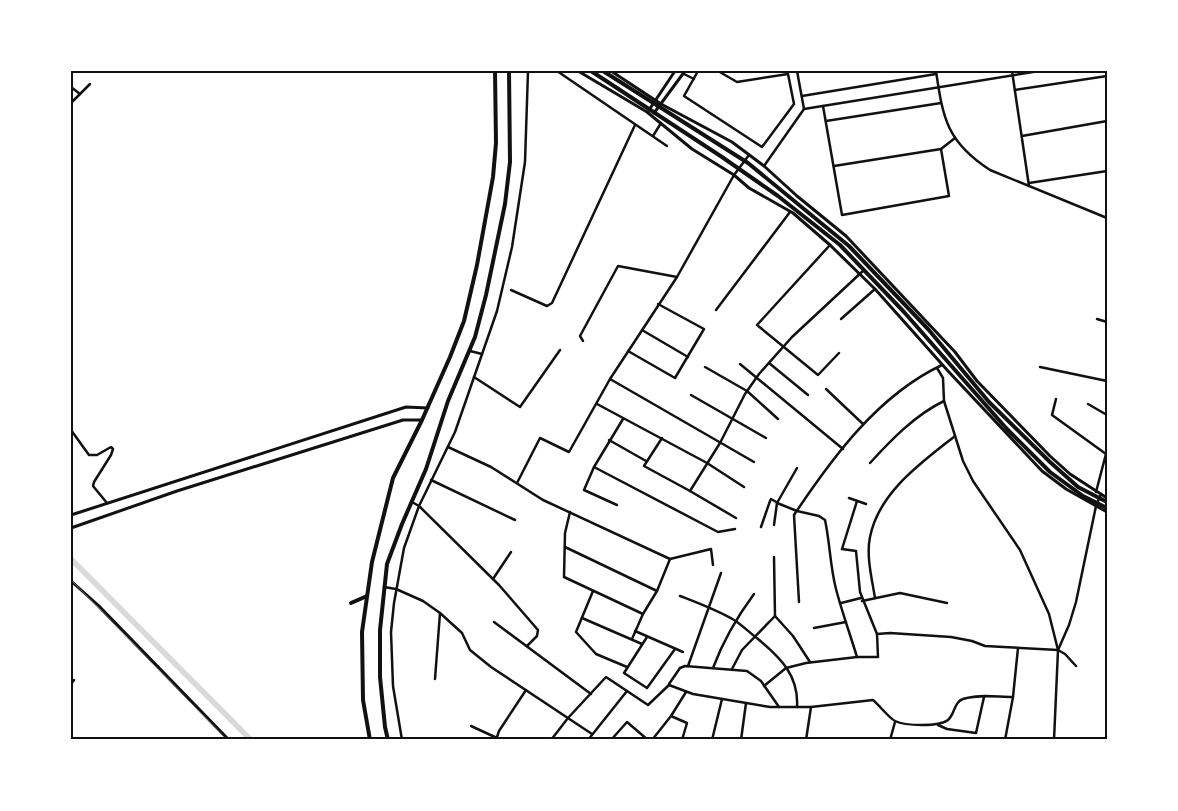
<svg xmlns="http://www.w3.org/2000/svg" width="1178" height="811" font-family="'Varela Round',sans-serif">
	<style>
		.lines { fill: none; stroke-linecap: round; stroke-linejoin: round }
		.canal { stroke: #d9d9d9; stroke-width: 5.5 }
		.minor { stroke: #111; stroke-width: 2.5 }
		.tertiary { stroke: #111; stroke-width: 3 }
		.secondary { stroke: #111; stroke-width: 4 }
		.rail { stroke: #707070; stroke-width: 1 }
		.neatline { fill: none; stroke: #111; stroke-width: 2 }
	</style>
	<rect width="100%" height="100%" fill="#fff"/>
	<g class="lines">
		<polyline class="canal" points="71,559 251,740"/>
		<g class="minor">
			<polyline points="557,71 667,146"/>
			<polyline points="698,71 684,96 762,147 794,104 788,74 737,82 718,71"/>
			<polyline points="797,71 804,109"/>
			<path d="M936,71C943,119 947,142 990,170L1107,218"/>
			<polyline points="1012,71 1029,186"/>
			<polyline points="684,74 694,79"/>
			<polyline points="71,87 80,94"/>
			<polyline points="1015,90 1107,76"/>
			<polyline points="802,96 936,74"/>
			<polyline points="71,103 90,84"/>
			<polyline points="823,106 842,215 949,196 941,149"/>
			<polyline points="826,121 941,103"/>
			<polyline points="653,136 661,123"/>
			<polyline points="1022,136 1107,121"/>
			<polyline points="764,166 804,109 1039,71"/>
			<polyline points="834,166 941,149 955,138"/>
			<polyline points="1029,183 1107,171"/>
			<polyline points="830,245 757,325 818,375 839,353"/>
			<polyline points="511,290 547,306 552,303 635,125"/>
			<polyline points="716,310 790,212"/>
			<polyline points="841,319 875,289"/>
			<polyline points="1097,319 1107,322"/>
			<polyline points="642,330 688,357"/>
			<polyline points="583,341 580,336 618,266 677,277"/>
			<polyline points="470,351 482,354"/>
			<polyline points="628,351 675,378 704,329 658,304"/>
			<polyline points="769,363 808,395"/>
			<polyline points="740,364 843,449"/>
			<polyline points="705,367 747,391 778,419"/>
			<polyline points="1040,367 1107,381"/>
			<polyline points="937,368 943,378 944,401 963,461 973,481 1020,550 1049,614 1058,650"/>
			<polyline points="474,377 520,407 560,350"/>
			<polyline points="610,379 754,462"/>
			<polyline points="826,389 863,424"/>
			<polyline points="691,395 766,438"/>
			<polyline points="1056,399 1052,415 1106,454"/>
			<polyline points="597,404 707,463 744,487"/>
			<polyline points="1088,404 1107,415"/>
			<polyline points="71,430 89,455 97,455 111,447 113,449 111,455 94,482 93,486 107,503"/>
			<polyline points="662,438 644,466 690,491 736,518"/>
			<polyline points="609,440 646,461"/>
			<polyline points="448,447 491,467 543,500 670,559 711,549 713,565"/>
			<path d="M870,463C891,440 915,415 944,401"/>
			<polyline points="594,467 718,532 735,529"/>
			<polyline points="431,480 515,520"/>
			<polyline points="517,483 540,438 569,452 610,379 677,277 734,175 749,155"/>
			<polyline points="690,491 720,443 745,394 759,374 792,337 864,270"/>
			<polyline points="1096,492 1107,450"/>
			<polyline points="849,498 866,504"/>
			<polyline points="857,501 842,549 856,551 860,592 877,634 890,633 951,637 972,641 985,646 1058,650 1065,654 1076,666"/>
			<polyline points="412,502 419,506 499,585 538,630 537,636 527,646"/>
			<path d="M777,503L797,511L819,516L825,520C830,543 830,566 836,589C842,612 850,634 857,657"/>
			<polyline points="617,505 584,490 594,467 623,419"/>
			<polyline points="570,512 565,533 564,577 643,614"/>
			<polyline points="774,525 777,503 797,468"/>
			<polyline points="761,527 770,501 771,499 778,503"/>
			<polyline points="565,547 657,591"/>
			<polyline points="493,579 511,552"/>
			<polyline points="384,587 396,589 423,601 440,613 462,633 470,650 491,667 592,734"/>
			<polyline points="593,591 576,632 596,654 627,667"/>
			<path d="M680,596C698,603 717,610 734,620C742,625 750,633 758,639C781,658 799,676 797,707"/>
			<path d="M875,598C872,579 866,556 870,537C879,492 921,463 955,436"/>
			<polyline points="862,601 900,593 947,603"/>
			<path d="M799,602L794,515C832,458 878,395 942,365"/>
			<polyline points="841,603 861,598"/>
			<polyline points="775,616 793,636 810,662"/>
			<polyline points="582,618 642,644"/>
			<polyline points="494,622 591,694"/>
			<polyline points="814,628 846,622"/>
			<polyline points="635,631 683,652"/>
			<polyline points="647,637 624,673 647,688 675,649"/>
			<polyline points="632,639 643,614 657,591 670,559"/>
			<polyline points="688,666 721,573"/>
			<path d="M713,668C723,641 737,617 754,594"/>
			<polyline points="732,669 742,650 775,616 774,557"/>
			<polyline points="435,679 440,613"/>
			<polyline points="71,684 74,680"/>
			<polyline points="669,684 680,668 685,666 747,671 761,681 779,707"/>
			<polyline points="764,686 786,668 806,663 857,657 878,657 877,634"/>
			<polyline points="671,716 687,723 682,740"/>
			<polyline points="938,725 947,729 976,733 984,697"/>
			<polyline points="471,726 497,738"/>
			<polyline points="402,740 393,686 391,632 394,603 404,548 419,506 455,432 497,311 512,247 525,162 528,71"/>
			<polyline points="496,740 499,731 526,690"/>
			<path d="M551,740L568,718L606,677L648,705L669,685L693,694L770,707H811L873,700C879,705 889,718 895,721C905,726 939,727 948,720C955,714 954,702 963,699C978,694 997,697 1013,697"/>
			<polyline points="588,740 627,691"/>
			<polyline points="611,740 627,722 648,740"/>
			<polyline points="652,740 671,716 686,692"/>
			<polyline points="712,740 722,699"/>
			<polyline points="741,740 746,703"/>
			<polyline points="806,740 811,707"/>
			<polyline points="890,740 895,722"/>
			<polyline points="1005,740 1013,697 1018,648"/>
			<polyline points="1054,740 1058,650 1069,625 1076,602 1096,506 1101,494"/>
		</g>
		<g class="tertiary">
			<polyline points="578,71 647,112 692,149 734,175 749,188 793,213 830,245 875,289 948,371 1042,471 1066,489 1107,512"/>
			<polyline points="611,71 661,104 732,142 764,166 797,196 846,236 955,352 977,381 1050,456 1070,474 1107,498"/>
			<polyline points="649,110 675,71"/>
			<polyline points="654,113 685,71"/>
			<polyline points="71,515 406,407 428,408"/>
			<polyline points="71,528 177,491 403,420 422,420"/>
			<polyline points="71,581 99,606 229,740"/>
		</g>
		<g class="secondary">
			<polyline points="591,71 722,157 778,196 840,245 904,312 1006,428 1050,472 1083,496 1107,508"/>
			<polyline points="603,71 748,163 849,246 928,329 989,402 1050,462 1078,487 1107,502"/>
			<polyline points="351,603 367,596"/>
			<polyline points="370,740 363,700 362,632 372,562 393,478 422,420 450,357 464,321 477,265 493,177 496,143 495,71"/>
			<polyline points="388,740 385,727 380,677 380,630 387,564 402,524 426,469 448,401 475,337 486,295 505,204 510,162 509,71"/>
		</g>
		<polyline class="rail" points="71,580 227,740"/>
	</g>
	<rect width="1178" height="811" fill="none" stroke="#ffffff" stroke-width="145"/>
	<rect x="72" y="72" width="1034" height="666" class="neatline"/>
</svg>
